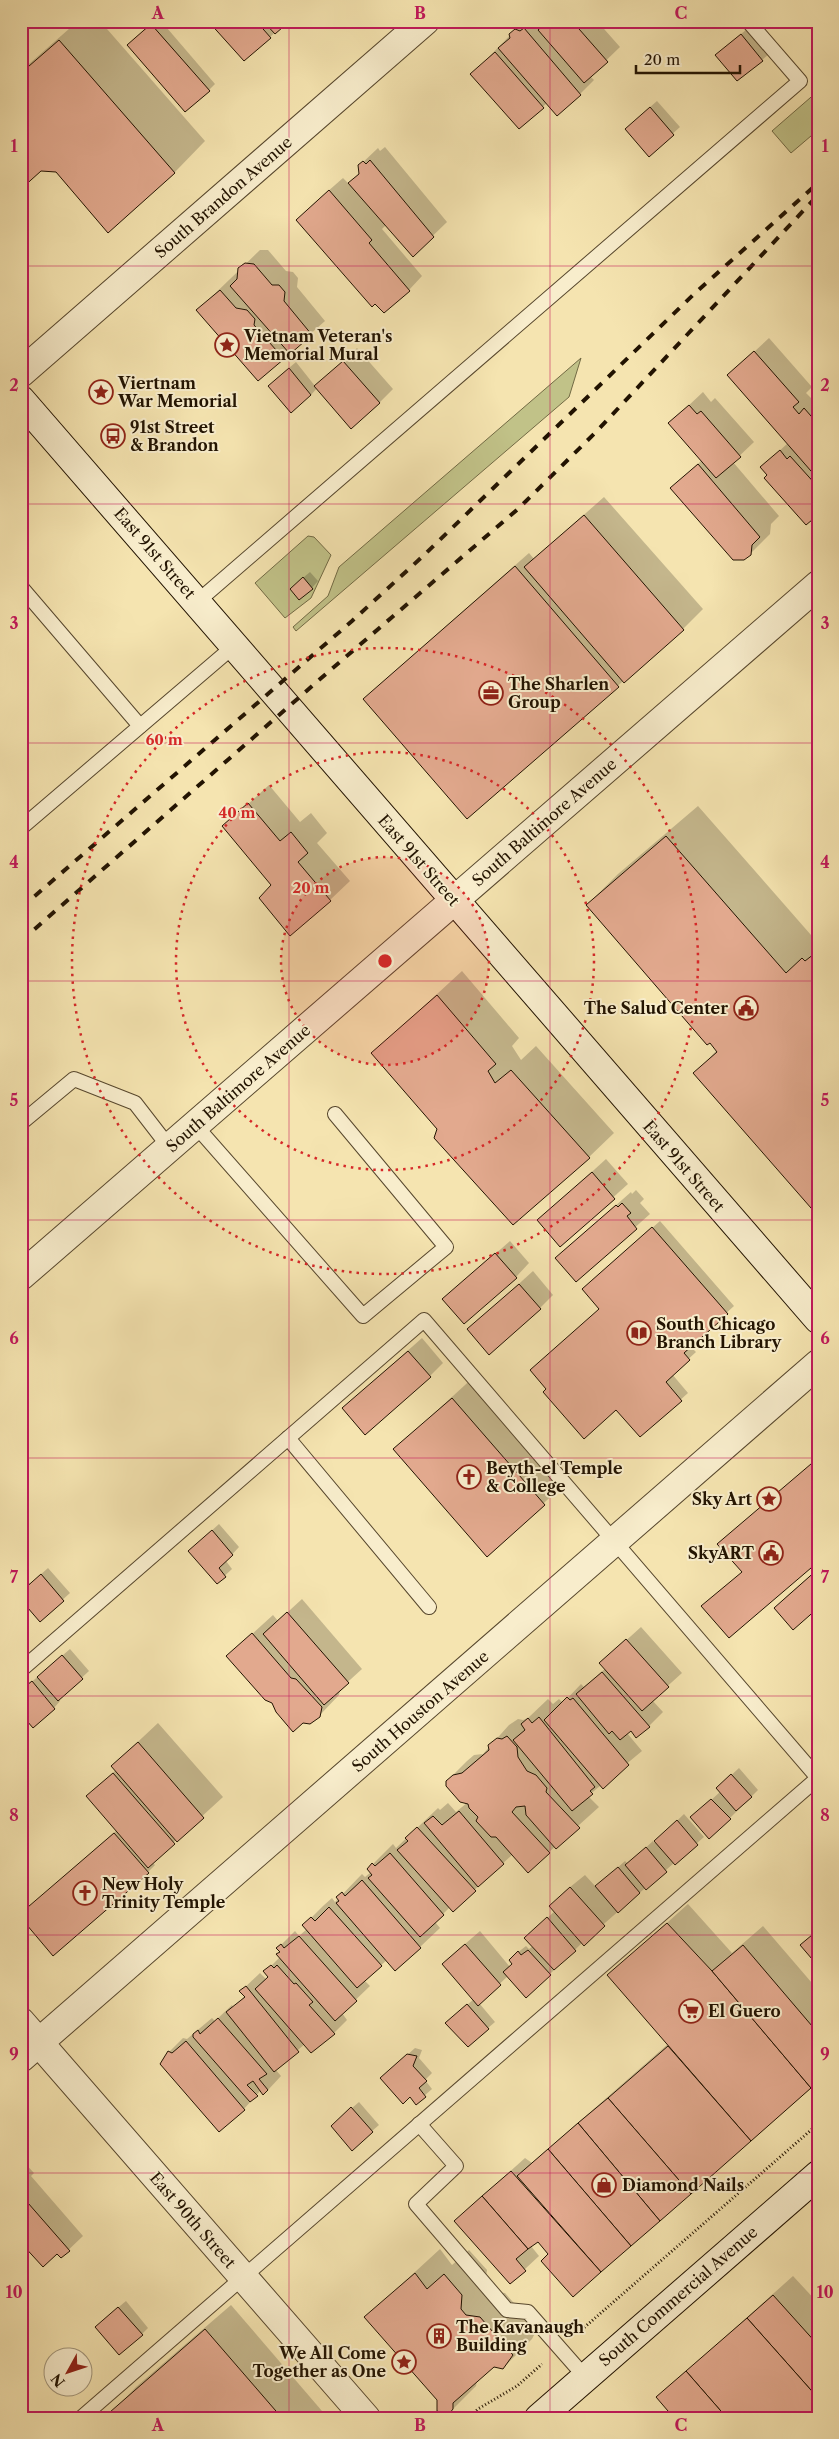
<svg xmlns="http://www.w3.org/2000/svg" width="839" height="2439" font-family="'Libre Caslon Text',serif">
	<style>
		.green { fill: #c1c288; stroke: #726a44 }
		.shadow { fill: #0003 }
		.building { fill: #e2a98e; stroke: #221301 }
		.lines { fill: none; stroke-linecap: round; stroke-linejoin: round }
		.lane-casing { stroke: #57472d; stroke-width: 16 }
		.street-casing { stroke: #57472d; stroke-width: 30 }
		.secondary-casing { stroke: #221301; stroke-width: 30 }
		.path { stroke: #221301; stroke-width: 3; stroke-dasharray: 1 2.5; stroke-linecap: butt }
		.lane { stroke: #f8edcc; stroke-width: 14 }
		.street { stroke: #f8edcc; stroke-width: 28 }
		.secondary { stroke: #f8edcc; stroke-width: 28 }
		.rail { stroke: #221301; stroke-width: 4; stroke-dasharray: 9 9; stroke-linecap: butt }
		.grid { fill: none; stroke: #c2185b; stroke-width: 1; stroke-opacity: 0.55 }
		.ring { fill: none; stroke: #d62828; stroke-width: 2.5; stroke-dasharray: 2.5 5 }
		.labels { text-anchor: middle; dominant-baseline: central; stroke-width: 4; stroke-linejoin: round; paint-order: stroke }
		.street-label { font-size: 16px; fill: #221301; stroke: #f8edcc }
		.poi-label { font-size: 16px; font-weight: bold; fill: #221301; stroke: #f8edcc; text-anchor: start }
		.centre { fill: #d62828; stroke: #f8edcc; stroke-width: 2.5 }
		.ring-label { font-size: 15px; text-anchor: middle; font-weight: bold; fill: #d62828; stroke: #f8edcc; stroke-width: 4; stroke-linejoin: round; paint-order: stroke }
		.neatline { fill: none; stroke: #c2185b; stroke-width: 2 }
		.grid-label { font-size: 16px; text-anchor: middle; font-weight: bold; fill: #c2185b }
	</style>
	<rect width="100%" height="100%" fill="#f5e4b0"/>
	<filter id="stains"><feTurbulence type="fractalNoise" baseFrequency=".004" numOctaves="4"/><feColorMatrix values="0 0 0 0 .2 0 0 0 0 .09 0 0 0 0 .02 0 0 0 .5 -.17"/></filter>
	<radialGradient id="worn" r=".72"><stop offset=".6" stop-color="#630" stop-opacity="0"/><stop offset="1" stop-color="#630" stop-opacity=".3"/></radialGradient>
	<g class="green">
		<polygon points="818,91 818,130 791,153 772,131"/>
		<polygon points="581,358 569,397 296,631 293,627 328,596 339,567"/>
		<polygon points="308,536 314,537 331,555 311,598 285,618 255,583"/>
	</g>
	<g class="shadow">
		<polygon points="78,21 100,21 205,141 174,173 41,170 21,187 21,71"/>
		<polygon points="155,21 161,21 215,84 209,90 135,38"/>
		<polygon points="210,21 288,21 270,37"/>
		<polygon points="524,21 543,21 545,24 548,21 597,21 620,47 590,76 594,80 580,94 547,103 519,128 486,60"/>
		<polygon points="748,28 769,54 762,60 717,55"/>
		<polygon points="657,101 680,127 649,155 633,122"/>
		<polygon points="385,147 447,222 413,255 386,225 382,229 422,276 409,290 311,206 343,178 349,184 360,172 359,166 378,148 380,151"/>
		<polygon points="260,250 268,250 286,271 293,272 298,278 297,287 325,321 283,358 198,310"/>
		<polygon points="769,338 812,387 806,393 814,401 818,397 818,513 776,454 788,443 729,375"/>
		<polygon points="357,348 393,389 379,403 317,388 311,395 276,379 296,362 315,386"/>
		<polygon points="703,392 711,402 715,398 754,442 733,462 779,516 771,524 770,534 750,554 672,488 702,460 670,423"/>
		<polygon points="604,497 703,609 683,629 467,817 378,686 529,553 534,559"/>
		<polygon points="310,572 318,581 312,588 298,582"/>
		<polygon points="269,785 300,822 311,813 327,833 317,843 350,881 330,900 224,826"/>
		<polygon points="698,806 818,943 818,1214 695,1073 717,1050 587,905 618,874"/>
		<polygon points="462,971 519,1038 512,1046 521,1060 536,1046 614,1133 589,1157 439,1129 373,1053"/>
		<polygon points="606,1159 628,1184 560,1245 539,1220"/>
		<polygon points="636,1190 644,1199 640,1203 650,1214 576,1280 556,1258 631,1192 632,1194"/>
		<polygon points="660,1221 734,1306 690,1346 696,1352 672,1374 688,1393 640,1436 591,1282"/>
		<polygon points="510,1241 529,1263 516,1277 444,1299"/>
		<polygon points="533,1271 553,1295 540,1308 469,1329"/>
		<polygon points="422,1338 443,1363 430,1376 343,1408"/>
		<polygon points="477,1374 569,1480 487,1555 395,1449"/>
		<polygon points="219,1524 239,1547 226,1561 232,1569 218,1582 197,1544"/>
		<polygon points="48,1568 70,1593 40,1620 21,1598 21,1579 24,1577 30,1584"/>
		<polygon points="818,1569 818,1606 775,1608 789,1594"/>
		<polygon points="302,1599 362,1669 340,1689 339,1695 319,1716 272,1702 228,1656 273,1615 278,1621"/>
		<polygon points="641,1627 682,1673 652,1700 663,1712 649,1726 631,1730 627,1733 642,1751 588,1796 599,1807 528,1871 513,1854 453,1910 450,1907 435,1922 440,1928 420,1947 387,1960 364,1980 370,1986 342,2013 347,2020 334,2033 305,2044 275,2069 281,2076 268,2090 261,2090 244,2109 220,2130 169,2052 183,2038 187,2039 212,2018 215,2021 232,2005 233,2007 245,1996 241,1991 260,1973 266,1979 269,1976 265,1972 280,1957 281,1951 278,1948 295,1931 299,1936 307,1929 304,1925 323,1906 332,1898 335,1902 362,1874 365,1877 371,1872 368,1869 393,1844 396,1848 438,1808 440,1810 448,1803 456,1812 468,1802 447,1781 467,1761 474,1755 483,1754 509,1725 518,1719 523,1720 528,1718 548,1699 553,1704 559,1699 563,1703 581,1684 584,1687 606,1668 601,1663"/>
		<polygon points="70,1649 89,1671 59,1699 60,1701 54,1708 21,1691"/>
		<polygon points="158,1723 223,1797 152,1862 155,1865 148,1872 54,1954 27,1909 117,1830 87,1796 116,1770 112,1766"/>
		<polygon points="739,1768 758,1790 730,1818 699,1811 720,1792 724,1782"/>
		<polygon points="684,1814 704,1837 583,1942 550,1974 508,1976 479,2003 495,2022 488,2028 454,2016 474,1999 443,1964 457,1951 480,1931 510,1967 517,1953 526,1946 529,1949 533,1946 533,1931 555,1911 564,1892 585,1875 596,1887 625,1861 628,1864 653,1841 654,1843"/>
		<polygon points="688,1904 732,1953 763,1926 818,1990 818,2082 573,2295 550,2254 538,2240 531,2246 539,2256 510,2283 469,2208 525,2158 532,2163 668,2044 609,1975"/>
		<polygon points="415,2048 422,2050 419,2058 432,2073 425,2080 432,2089 416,2103 389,2071"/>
		<polygon points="359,2102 379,2125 372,2131 339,2119"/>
		<polygon points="21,2159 34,2173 31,2176 83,2236 61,2257 57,2252 21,2241"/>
		<polygon points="440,2249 452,2265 469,2250 487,2270 485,2284 491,2291 505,2293 537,2329 532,2339 503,2368 494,2366 477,2381 476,2386 451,2411 366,2317"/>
		<polygon points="793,2276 818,2303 818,2418 658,2397"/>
		<polygon points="126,2301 148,2328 142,2334 103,2320"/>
		<polygon points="231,2305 328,2418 117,2418 112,2412 136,2387"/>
	</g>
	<g class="building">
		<polygon points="208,21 256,21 271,38 244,61"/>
		<polygon points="263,21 290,21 275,34"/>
		<polygon points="312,21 326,21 317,28"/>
		<polygon points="548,21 572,21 608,62 584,83 538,30"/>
		<polygon points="633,21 643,21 637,26"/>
		<polygon points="151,24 210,91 185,112 127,45"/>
		<polygon points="524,28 581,95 557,116 498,48 510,38 509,34 515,29 520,31"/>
		<polygon points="741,34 763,61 737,81 715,55"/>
		<polygon points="59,40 175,173 108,233 56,172 41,171 21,189 21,73"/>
		<polygon points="495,52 544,108 519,129 470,74"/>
		<polygon points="650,107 674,135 649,157 625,129"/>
		<polygon points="370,160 434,237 413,257 348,183 359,174 358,165 363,161 366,164"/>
		<polygon points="329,190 372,240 369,243 410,291 384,313 375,304 372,307 296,220"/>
		<polygon points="245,263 254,264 272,285 279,285 285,292 284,301 312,335 290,354 230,286 237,279 238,268"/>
		<polygon points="220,290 236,308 247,310 255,319 254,325 284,359 258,381 196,310"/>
		<polygon points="754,351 799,402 793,407 799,414 804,408 818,424 818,479 727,375"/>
		<polygon points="343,361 380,403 351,429 314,386"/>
		<polygon points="289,368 311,395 291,413 268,386"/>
		<polygon points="689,405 697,414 701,411 741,457 716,478 668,423"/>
		<polygon points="780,450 787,459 790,456 818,487 818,515 806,525 764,478 767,475 760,467"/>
		<polygon points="698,464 760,537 752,545 751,555 744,560 733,560 670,488"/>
		<polygon points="584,515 684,630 624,683 524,567"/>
		<polygon points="515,566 619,687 467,819 363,699"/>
		<polygon points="303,577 313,589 299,600 290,589"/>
		<polygon points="248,803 280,841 291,832 308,853 298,862 331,901 290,936 259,898 271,885 222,826"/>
		<polygon points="666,836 786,973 802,958 805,961 814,954 818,958 818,1216 693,1073 717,1052 710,1043 707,1045 586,905"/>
		<polygon points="437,995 496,1064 488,1071 495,1083 511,1070 590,1158 513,1225 434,1138 437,1129 371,1053"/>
		<polygon points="592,1172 615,1199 560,1247 537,1220"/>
		<polygon points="622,1203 631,1213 627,1216 637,1229 576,1282 555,1258 616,1205 618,1207"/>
		<polygon points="652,1227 728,1314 684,1353 690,1360 666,1382 682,1401 640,1437 616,1410 584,1439 543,1392 546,1389 530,1370 599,1309 582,1289"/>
		<polygon points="495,1253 517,1278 464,1324 442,1299"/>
		<polygon points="519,1284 541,1309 489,1355 467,1329"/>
		<polygon points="408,1351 431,1377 365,1435 342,1408"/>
		<polygon points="452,1398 545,1505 487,1557 393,1449"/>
		<polygon points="818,1458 818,1562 729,1638 701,1606 742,1572 717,1544"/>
		<polygon points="212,1530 233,1555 219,1568 226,1577 217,1584 188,1551"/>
		<polygon points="818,1569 818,1608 793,1630 774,1608"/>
		<polygon points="41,1574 64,1601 40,1622 21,1600 21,1588 23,1590"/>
		<polygon points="287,1612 349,1683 324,1705 263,1634"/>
		<polygon points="252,1633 291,1678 296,1679 322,1707 320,1717 310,1724 303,1723 293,1732 276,1712 272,1703 265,1700 226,1656"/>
		<polygon points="626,1639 669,1687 642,1711 599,1663"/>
		<polygon points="62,1655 83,1679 58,1701 37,1677"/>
		<polygon points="602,1672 650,1727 636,1738 631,1731 620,1740 612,1731 609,1734 576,1694"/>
		<polygon points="32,1681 55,1709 33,1728 21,1714 21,1690"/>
		<polygon points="567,1697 570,1700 573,1698 629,1765 603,1789 544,1720"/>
		<polygon points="539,1717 595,1787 590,1791 593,1794 572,1811 513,1740 525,1730 521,1724 528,1718 532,1723"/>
		<polygon points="507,1736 517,1747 518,1757 527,1771 536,1775 547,1788 546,1792 580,1828 556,1849 526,1815 525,1806 516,1807 512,1812 550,1853 528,1873 496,1837 491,1837 476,1821 478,1817 469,1808 468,1804 460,1802 446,1786 446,1781 453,1775 462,1773 489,1750 488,1745 497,1738 502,1739"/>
		<polygon points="138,1742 204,1818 177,1842 111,1766"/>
		<polygon points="113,1773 175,1844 148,1868 86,1796"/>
		<polygon points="731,1774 752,1797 736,1811 716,1788"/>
		<polygon points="711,1799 731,1819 709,1839 690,1817"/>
		<polygon points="459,1811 504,1864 478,1887 424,1823 433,1816 442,1825"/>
		<polygon points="677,1820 698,1845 675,1865 654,1841"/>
		<polygon points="417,1827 476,1891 453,1912 397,1850 408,1841 405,1838"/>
		<polygon points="114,1833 149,1873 53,1956 21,1918 21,1913"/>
		<polygon points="646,1847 667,1872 646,1890 625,1865"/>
		<polygon points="390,1853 444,1915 420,1937 368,1878 372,1875 367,1869 372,1863 375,1866"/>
		<polygon points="618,1867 640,1893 618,1913 595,1886"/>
		<polygon points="362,1880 421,1948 395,1971 336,1903 339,1901 336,1897 342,1892 345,1896"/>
		<polygon points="570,1887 605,1926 584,1946 549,1906"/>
		<polygon points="818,1899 818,1910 813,1904"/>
		<polygon points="329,1907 382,1966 357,1988 302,1925 311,1917 315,1921"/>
		<polygon points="547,1917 576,1951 554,1970 524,1938"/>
		<polygon points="667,1923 712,1971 811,2088 751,2141 607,1975"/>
		<polygon points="818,1930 818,1966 800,1945"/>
		<polygon points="299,1936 357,2001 335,2021 276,1954 280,1952 276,1948 281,1944 284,1948"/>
		<polygon points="465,1944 501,1985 478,2006 442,1964"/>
		<polygon points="743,1945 818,2033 818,2083 811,2088 712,1971"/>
		<polygon points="528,1950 551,1975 526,1998 503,1972 512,1964 509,1960 518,1951 521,1955"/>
		<polygon points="271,1965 274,1968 277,1965 294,1984 296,1983 313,2002 309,2005 335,2034 311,2053 255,1989 268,1977 263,1971"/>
		<polygon points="246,1986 299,2052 274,2072 226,2012 245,1997 239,1991"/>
		<polygon points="467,2004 489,2029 468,2047 445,2023"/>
		<polygon points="218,2018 267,2074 259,2079 268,2090 263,2095 253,2081 247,2085 258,2096 250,2102 193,2037 193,2034 198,2030 200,2034"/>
		<polygon points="186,2041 245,2110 219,2132 160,2064 168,2051 172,2053"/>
		<polygon points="668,2046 751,2141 691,2194 608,2098"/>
		<polygon points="407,2054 417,2056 413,2066 427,2081 419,2088 426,2097 416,2105 410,2097 403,2104 380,2078"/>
		<polygon points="608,2098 691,2194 660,2221 578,2123"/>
		<polygon points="351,2107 373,2132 352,2151 331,2126"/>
		<polygon points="578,2123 660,2221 631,2246 548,2149"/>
		<polygon points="548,2149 631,2246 601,2272 517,2176"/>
		<polygon points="511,2171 601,2272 573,2297 541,2261 548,2254 538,2242 528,2249 482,2196"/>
		<polygon points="21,2195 70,2251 61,2258 57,2254 43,2267 21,2243"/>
		<polygon points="482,2196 528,2249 516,2259 526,2271 510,2284 454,2221"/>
		<polygon points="415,2273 427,2289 444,2274 462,2295 461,2309 466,2315 480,2317 513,2355 503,2369 494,2367 453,2403 453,2409 449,2414 443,2414 437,2411 437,2400 364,2317"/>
		<polygon points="773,2295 818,2345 818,2398 747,2318"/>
		<polygon points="118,2307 143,2335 119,2355 95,2327"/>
		<polygon points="747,2318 818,2398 818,2418 727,2418 686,2371"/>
		<polygon points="205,2329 282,2418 115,2418 110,2412"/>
		<polygon points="686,2371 727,2418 674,2418 656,2397"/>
	</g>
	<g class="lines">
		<g class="lane-casing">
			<g id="lane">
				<polyline points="21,587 140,726"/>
				<polyline points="197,602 800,81 748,21"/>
				<polyline points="21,828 234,646"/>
				<polyline points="21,1123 74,1079 135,1103 169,1147"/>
				<polyline points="195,1125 363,1316 446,1247 335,1114"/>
				<polyline points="288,1438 429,1607"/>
				<polyline points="21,1670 424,1320 818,1778"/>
				<polyline points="419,2124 456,2166 416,2204 507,2310 528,2312 586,2378"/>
				<polyline points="81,2418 818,1778"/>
			</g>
		</g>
		<g class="street-casing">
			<g id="street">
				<polyline points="21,373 425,21"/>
				<polyline points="21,1276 818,585"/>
				<polyline points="21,2022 366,2418"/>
				<polyline points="21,2058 818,1364"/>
			</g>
		</g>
		<g class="secondary-casing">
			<g id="secondary">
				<polyline points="21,400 818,1319"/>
				<polyline points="539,2418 818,2175"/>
			</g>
		</g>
		<g class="path">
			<polyline points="579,2332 818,2124"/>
			<polyline points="469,2418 478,2409 517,2386 542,2364"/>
		</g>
		<use href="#lane" class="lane"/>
		<use href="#street" class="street"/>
		<use href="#secondary" class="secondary"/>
		<g class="rail">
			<polyline points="21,908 352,621 422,557 693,295 818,183"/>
			<polyline points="21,941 327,673 518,509 596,432 818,195"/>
		</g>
	</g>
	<path class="grid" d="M289,21V2418M550,21V2418M21,266H818M21,504H818M21,743H818M21,981H818M21,1220H818M21,1458H818M21,1696H818M21,1935H818M21,2173H818"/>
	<circle cx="385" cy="961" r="104" fill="#d62828" fill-opacity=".12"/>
	<g class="ring">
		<circle cx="385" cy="961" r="104"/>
		<circle cx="385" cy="961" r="209"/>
		<circle cx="385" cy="961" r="313"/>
	</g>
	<defs>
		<g id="sight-ring" transform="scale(1.25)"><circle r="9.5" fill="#f8edcc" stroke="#8f2418" stroke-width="1.5"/><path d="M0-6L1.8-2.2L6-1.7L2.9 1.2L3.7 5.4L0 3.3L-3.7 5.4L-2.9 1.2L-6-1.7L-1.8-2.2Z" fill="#8f2418"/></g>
		<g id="bus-ring" transform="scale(1.25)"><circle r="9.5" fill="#f8edcc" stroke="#8f2418" stroke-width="1.5"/><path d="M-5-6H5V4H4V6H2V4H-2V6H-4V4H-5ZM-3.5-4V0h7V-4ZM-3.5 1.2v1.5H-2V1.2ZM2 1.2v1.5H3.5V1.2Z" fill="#8f2418"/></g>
		<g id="office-ring" transform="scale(1.25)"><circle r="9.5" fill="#f8edcc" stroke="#8f2418" stroke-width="1.5"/><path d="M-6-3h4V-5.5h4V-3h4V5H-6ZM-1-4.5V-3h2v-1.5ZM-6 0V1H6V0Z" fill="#8f2418"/></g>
		<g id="civic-ring" transform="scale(1.25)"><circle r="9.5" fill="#f8edcc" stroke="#8f2418" stroke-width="1.5"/><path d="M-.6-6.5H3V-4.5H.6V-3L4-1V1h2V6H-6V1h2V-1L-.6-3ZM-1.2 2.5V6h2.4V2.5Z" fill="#8f2418"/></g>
		<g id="library-ring" transform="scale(1.25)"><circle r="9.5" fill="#f8edcc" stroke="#8f2418" stroke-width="1.5"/><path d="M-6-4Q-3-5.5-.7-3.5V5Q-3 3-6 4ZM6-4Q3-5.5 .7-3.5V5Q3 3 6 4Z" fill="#8f2418"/></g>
		<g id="church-ring" transform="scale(1.25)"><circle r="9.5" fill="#f8edcc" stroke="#8f2418" stroke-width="1.5"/><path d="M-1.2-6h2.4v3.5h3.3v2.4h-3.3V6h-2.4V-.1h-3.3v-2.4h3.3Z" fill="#8f2418"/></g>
		<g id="supermarket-ring" transform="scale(1.25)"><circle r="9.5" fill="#f8edcc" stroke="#8f2418" stroke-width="1.5"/><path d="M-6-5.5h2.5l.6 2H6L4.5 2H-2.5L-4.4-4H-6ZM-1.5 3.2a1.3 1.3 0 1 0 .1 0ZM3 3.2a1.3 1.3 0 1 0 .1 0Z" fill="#8f2418"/></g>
		<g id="shop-ring" transform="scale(1.25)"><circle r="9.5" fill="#f8edcc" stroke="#8f2418" stroke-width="1.5"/><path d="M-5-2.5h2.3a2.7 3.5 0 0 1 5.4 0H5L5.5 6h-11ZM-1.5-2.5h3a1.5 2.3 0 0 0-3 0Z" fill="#8f2418"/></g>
		<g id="building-ring" transform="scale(1.25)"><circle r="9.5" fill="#f8edcc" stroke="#8f2418" stroke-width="1.5"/><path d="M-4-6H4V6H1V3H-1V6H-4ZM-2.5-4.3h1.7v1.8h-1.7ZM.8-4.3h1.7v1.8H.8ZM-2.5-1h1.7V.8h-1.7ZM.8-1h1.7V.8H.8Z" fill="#8f2418"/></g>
	</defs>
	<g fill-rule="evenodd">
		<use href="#sight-ring" x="227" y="345"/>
		<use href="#sight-ring" x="101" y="392"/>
		<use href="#bus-ring" x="113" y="436"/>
		<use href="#office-ring" x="491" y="693"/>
		<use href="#civic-ring" x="746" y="1008"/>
		<use href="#library-ring" x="639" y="1333"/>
		<use href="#church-ring" x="469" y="1477"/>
		<use href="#sight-ring" x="769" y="1499"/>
		<use href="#civic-ring" x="771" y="1553"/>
		<use href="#church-ring" x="85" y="1893"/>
		<use href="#supermarket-ring" x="691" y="2011"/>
		<use href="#shop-ring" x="604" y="2185"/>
		<use href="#building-ring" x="439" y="2336"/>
		<use href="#sight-ring" x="404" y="2362"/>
	</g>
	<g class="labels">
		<g class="street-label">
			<text transform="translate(223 197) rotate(-41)">South Brandon Avenue</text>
			<text transform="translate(155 553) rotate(49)">East 91st Street</text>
			<text transform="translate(544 822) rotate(-41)">South Baltimore Avenue</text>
			<text transform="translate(419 860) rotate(49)">East 91st Street</text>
			<text transform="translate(238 1088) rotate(-41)">South Baltimore Avenue</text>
			<text transform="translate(684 1166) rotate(49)">East 91st Street</text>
			<text transform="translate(420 1711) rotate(-41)">South Houston Avenue</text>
			<text transform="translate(193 2220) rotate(49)">East 90th Street</text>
			<text transform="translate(678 2296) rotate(-41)">South Commercial Avenue</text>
		</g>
		<g class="poi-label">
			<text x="244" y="336">Vietnam Veteran's<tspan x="244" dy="18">Memorial Mural</tspan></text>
			<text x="118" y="383">Viertnam<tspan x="118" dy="18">War Memorial</tspan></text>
			<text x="130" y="427">91st Street<tspan x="130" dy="18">&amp; Brandon</tspan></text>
			<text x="508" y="684">The Sharlen<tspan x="508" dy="18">Group</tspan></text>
			<text x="728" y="1008" text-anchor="end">The Salud Center</text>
			<text x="656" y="1324">South Chicago<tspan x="656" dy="18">Branch Library</tspan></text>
			<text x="486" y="1468">Beyth-el Temple<tspan x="486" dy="18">&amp; College</tspan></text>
			<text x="752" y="1499" text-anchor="end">Sky Art</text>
			<text x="754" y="1553" text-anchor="end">SkyART</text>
			<text x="102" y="1884">New Holy<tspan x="102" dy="18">Trinity Temple</tspan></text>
			<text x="708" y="2011">El Guero</text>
			<text x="622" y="2185">Diamond Nails</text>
			<text x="456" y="2327">The Kavanaugh<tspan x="456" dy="18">Building</tspan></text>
			<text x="386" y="2353" text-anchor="end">We All Come<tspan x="386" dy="18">Together as One</tspan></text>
		</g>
	</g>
	<circle cx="385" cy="961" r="8" class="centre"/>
	<g class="ring-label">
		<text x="164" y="745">60 m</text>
		<text x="237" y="818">40 m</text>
		<text x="311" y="893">20 m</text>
	</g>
	<rect width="839" height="2439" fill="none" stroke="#f5e4b0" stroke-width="55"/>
	<g transform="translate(68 2372) rotate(230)"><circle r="24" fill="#f8edcc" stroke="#a2967b"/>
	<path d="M0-4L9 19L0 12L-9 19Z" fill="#8f2418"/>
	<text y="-8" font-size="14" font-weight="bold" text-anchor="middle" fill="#221301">N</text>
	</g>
	<path d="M636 65v8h104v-8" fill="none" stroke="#221301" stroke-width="2.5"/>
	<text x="644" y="65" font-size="15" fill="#221301" stroke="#f8edcc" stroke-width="4" paint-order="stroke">20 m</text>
	<rect x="28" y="28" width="784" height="2384" class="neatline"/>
	<g class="grid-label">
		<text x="158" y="19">A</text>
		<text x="420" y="19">B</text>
		<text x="681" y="19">C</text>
		<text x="14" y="152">1</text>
		<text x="825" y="152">1</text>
		<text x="14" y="391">2</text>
		<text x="825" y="391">2</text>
		<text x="14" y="629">3</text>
		<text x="825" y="629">3</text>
		<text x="14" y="868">4</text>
		<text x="825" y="868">4</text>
		<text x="14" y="1106">5</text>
		<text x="825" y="1106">5</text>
		<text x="14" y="1344">6</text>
		<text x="825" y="1344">6</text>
		<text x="14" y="1583">7</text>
		<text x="825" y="1583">7</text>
		<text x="14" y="1821">8</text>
		<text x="825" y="1821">8</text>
		<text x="14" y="2060">9</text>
		<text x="825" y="2060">9</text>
		<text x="14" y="2298">10</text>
		<text x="825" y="2298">10</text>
		<text x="158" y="2431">A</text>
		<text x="420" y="2431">B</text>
		<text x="681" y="2431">C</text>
	</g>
	<rect width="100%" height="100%" filter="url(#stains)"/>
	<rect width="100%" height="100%" fill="url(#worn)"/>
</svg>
